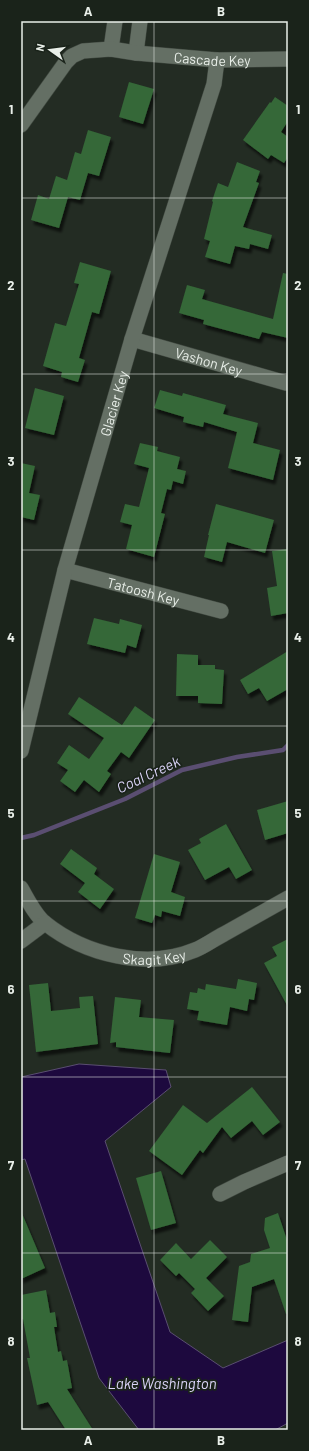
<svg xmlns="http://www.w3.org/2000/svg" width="309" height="1451" font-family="Barlow,sans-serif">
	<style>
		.water { fill: #1d093e; stroke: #5a4e71 }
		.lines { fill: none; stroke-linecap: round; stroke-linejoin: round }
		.stream { stroke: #5a4e71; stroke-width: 4.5 }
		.building { fill: #346737; filter: url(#shadow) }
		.minor-casing { stroke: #414941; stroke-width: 16 }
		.minor { stroke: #646f64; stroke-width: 15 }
		.grid { fill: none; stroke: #e9efe9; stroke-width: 1; stroke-opacity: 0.55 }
		.labels { text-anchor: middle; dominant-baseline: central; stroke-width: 3.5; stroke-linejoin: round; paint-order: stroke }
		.street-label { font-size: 14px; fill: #e9efe9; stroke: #1a231a }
		.water-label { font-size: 15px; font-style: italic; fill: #dad3f7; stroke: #1a231a }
		.neatline { fill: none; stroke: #e9efe9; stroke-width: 1.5 }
		.grid-label { font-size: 13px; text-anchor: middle; font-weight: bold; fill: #e9efe9 }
	</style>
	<defs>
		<filter id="shadow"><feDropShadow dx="2.5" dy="4.5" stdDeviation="1" flood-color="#0009"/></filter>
	</defs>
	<rect width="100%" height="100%" fill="#232c23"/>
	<polygon class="water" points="79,1064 166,1070 171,1087 105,1141 170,1332 223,1368 288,1340 288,1423 275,1430 139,1430 99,1378 25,1159 21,1160 21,1077"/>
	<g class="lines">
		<polyline class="stream" points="21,838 34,835 125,799 182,770 237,757 283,750 288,745"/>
	</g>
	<g class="building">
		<polygon points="129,82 154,89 143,124 119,117"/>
		<polygon points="275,97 288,106 288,121 281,132 288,137 288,157 284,163 271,155 268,159 243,140 270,102 271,103"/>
		<polygon points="88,130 111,137 99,176 88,173 80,200 68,197 59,228 31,220 38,195 49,199 56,176 67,180 75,152 81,154"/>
		<polygon points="237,162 260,171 256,182 259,183 243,227 272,235 268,249 250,244 249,249 235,246 230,264 205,257 210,241 204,239 213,202 212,201 218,183 228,187"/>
		<polygon points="80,262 111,271 99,314 92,312 79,358 85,360 78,382 61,377 62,372 43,366 55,323 66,326 79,284 74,283"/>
		<polygon points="283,273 288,274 288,338 262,332 259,339 203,324 204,320 179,313 187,285 205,290 202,299 273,319"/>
		<polygon points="35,388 64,396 54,435 25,428"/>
		<polygon points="160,390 182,396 183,393 226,405 223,414 258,423 253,443 280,450 273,480 228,468 237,432 204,422 203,427 183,422 184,417 154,408"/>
		<polygon points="140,443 158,447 157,451 180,457 177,469 186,471 183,484 173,481 171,490 167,489 161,513 165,514 154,557 126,549 132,525 120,522 125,504 139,507 149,468 134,464"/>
		<polygon points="21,463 35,466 29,493 40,495 34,520 21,517"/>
		<polygon points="216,504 274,520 265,553 227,542 222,562 204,557 209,535 208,535"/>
		<polygon points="288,549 288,613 271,616 267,588 277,586 272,551"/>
		<polygon points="94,618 119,624 120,619 142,625 136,648 127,645 125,653 87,644"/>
		<polygon points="288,651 288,689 267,701 259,688 248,694 240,680"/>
		<polygon points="177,654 198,655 198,665 215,665 215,669 224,670 222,704 198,703 198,696 176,696"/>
		<polygon points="79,697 122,725 135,706 155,720 129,758 121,752 107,771 111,774 99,792 84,780 75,792 60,781 68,770 57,763 69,745 89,759 104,738 68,714"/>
		<polygon points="288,801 288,833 265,840 257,810"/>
		<polygon points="226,824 252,870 236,879 229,867 205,880 188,850 201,843 199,839"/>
		<polygon points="71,849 97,868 94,874 114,889 100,909 78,892 85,883 60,864"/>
		<polygon points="154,854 180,862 171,892 185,897 180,916 162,911 161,917 155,915 152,923 135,918"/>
		<polygon points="288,939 288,1007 264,963 277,956 272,947"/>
		<polygon points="238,979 257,983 254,1000 249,999 247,1011 230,1007 227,1025 197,1020 199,1011 187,1009 190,992 197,993 198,988 205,990 206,984 236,989"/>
		<polygon points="48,983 51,1011 80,1008 79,997 93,996 98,1044 36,1052 29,985"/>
		<polygon points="115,997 141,1000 139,1017 174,1020 170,1053 116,1047 116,1042 110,1043"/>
		<polygon points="252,1087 280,1122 263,1135 252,1121 231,1138 222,1127 203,1153 200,1150 182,1175 149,1151 183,1105 207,1123"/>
		<polygon points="161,1171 176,1223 151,1230 136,1178"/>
		<polygon points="21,1211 45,1268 21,1279"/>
		<polygon points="278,1213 288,1243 288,1313 286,1314 274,1279 252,1287 248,1322 232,1320 239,1266 250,1262 251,1254 270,1248 264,1230 265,1218"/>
		<polygon points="210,1240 227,1257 206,1278 224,1296 208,1311 191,1293 195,1289 179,1273 176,1276 160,1260 176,1243 191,1259"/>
		<polygon points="46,1290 50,1313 55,1312 57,1327 54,1327 58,1352 61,1351 63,1361 67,1360 72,1388 67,1389 93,1430 66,1430 48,1402 37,1405 27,1358 30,1358 23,1319 21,1319 21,1295"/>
	</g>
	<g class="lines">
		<g class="minor-casing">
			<g id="minor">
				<polyline points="111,49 115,21"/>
				<polyline points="136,53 140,21"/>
				<path id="s1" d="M21,125L66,62L72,56L83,51L111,49L136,53L217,60L288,59"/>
				<path id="s2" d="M132,339L286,383"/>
				<path id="s3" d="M65,570L221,611"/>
				<path id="s4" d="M21,751L65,570L132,339L214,84L217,60"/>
				<path id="s5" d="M21,888C28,900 35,915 45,923C85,955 147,970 195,950C205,946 214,939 224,934C245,922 267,910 288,898"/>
				<polyline points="21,941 45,923"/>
				<polyline points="220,1194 244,1182 288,1163"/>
			</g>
		</g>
		<use href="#minor" class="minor"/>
	</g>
	<path class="grid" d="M154,21V1430M21,198H288M21,374H288M21,550H288M21,726H288M21,901H288M21,1077H288M21,1253H288"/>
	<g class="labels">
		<g class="street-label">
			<text stroke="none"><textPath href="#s1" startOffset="228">Cascade Key</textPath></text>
			<text stroke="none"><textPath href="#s2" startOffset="80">Vashon Key</textPath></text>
			<text stroke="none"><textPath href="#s4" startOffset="360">Glacier Key</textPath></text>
			<text stroke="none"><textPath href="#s3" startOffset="81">Tatoosh Key</textPath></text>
			<text stroke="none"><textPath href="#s5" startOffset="160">Skagit Key</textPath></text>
		</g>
		<g class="water-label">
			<text transform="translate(148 774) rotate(-25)">Coal Creek</text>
			<text x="162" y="1383">Lake Washington</text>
		</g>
	</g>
	<rect width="309" height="1451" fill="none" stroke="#1a231a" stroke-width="44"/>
	<g transform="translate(50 50) rotate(284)" stroke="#1a231a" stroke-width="3" paint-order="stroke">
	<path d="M0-3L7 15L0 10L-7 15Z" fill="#e9efe9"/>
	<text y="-6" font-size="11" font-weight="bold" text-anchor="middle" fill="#e9efe9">N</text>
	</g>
	<rect x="22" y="22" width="265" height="1407" class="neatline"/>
	<g class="grid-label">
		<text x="88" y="16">A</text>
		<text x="221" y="16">B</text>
		<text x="11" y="114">1</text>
		<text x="298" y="114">1</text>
		<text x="11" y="290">2</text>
		<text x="298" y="290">2</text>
		<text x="11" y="466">3</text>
		<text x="298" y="466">3</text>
		<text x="11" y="642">4</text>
		<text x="298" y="642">4</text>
		<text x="11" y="818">5</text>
		<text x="298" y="818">5</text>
		<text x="11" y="994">6</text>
		<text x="298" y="994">6</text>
		<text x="11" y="1170">7</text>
		<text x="298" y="1170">7</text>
		<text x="11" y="1346">8</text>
		<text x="298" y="1346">8</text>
		<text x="88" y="1445">A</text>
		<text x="221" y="1445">B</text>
	</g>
</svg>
